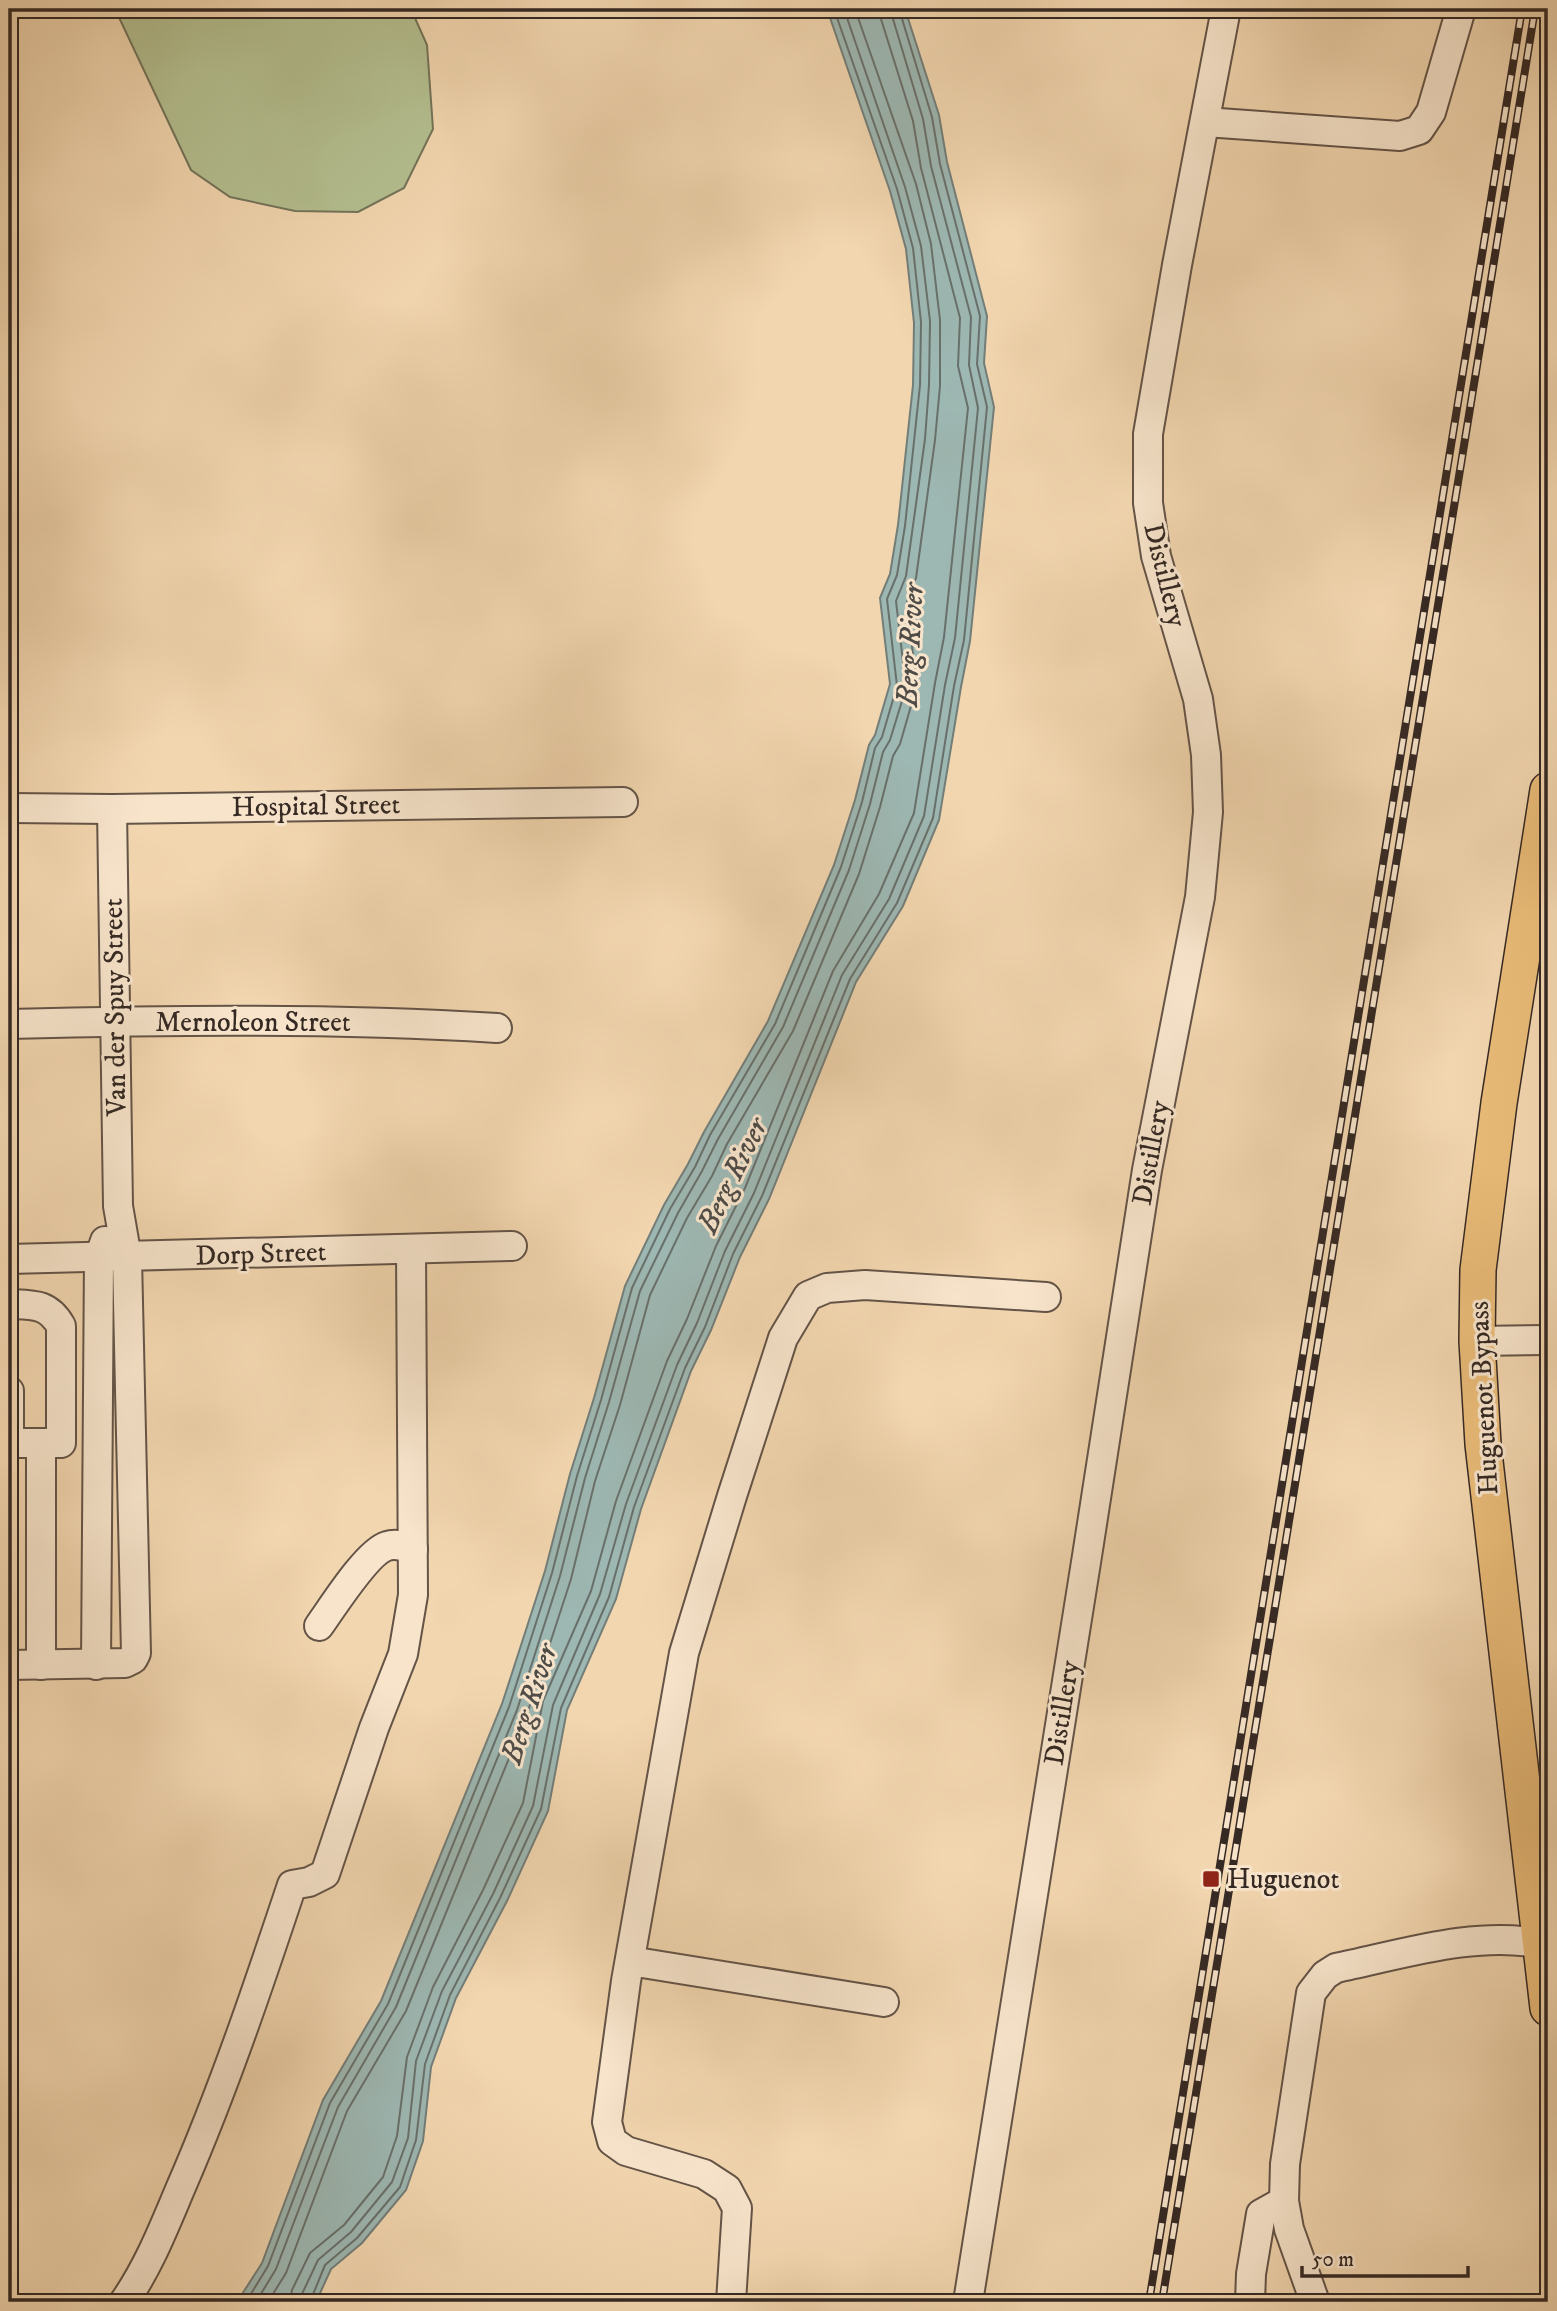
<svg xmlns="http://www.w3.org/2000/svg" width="1557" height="2311" font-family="'IM FELL DW Pica',serif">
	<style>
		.green { fill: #b4bf90; stroke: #74745a; stroke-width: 2 }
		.water { fill: #9db7b2; stroke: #737e79; stroke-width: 2 }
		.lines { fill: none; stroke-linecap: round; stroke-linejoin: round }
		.shore { stroke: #69706b; stroke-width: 2 }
		.minor-casing { stroke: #645447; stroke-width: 32 }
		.major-casing { stroke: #352924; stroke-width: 38 }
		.minor { stroke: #f7e4cb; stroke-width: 28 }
		.major { stroke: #e9bb78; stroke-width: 35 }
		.rail-casing { stroke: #352924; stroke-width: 8 }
		.rail { stroke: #f7e4cb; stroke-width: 5; stroke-dasharray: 16; stroke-linecap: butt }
		.poi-dot { fill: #8f2418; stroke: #f7e4cb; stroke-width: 2.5 }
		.labels { text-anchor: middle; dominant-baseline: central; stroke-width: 6; stroke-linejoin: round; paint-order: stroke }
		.street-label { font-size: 28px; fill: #352924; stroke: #f7e4cb }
		.poi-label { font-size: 28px; fill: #352924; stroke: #f7e4cb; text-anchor: start }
		.water-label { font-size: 30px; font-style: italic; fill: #4f4c48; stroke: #f7e4cb }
	</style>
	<rect width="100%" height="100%" fill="#f2d6af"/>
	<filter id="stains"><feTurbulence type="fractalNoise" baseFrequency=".00286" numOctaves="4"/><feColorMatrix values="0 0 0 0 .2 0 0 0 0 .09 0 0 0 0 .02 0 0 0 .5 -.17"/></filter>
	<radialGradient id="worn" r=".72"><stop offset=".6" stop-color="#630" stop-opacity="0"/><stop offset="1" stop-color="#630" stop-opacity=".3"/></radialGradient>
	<g class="green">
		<polygon points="115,9 411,9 427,45 433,129 404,188 358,212 295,211 230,197 191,170"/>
		<polygon points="9,35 14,35 13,148 9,148"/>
	</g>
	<polygon class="water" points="827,9 905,9 939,115 947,162 987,316 984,363 994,407 970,641 961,687 939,820 903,906 856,982 769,1199 740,1257 711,1330 691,1371 641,1509 616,1599 567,1710 548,1811 507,1901 456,1998 431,2067 423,2141 406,2190 362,2243 331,2269 316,2302 237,2302 262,2263 323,2100 381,2001 502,1704 545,1571 570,1474 594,1398 625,1286 664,1205 688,1164 704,1132 768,1021 834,865 855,800 869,745 875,735 890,684 880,598 890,574 898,525 913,385 914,323 906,249 890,191"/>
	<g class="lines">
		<g class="shore">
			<polyline points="246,2302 268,2266 330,2103 388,2004 509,1707 552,1573 577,1476 601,1400 632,1288 670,1209 695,1167 710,1135 775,1024 841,867 862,802 875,748 882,737 897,686 887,599 897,575 905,526 920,385 921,322 913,248 897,189 834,9"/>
			<polyline points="256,2302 276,2269 338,2107 396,2007 517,1710 560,1576 585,1478 609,1402 640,1291 678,1213 702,1171 718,1139 783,1027 849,870 870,804 883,752 890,740 906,688 896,601 906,576 925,439 929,385 930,321 921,246 905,187 844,9"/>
			<polyline points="268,2302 286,2273 347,2111 406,2011 527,1714 571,1579 595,1481 620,1405 650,1295 687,1218 712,1176 727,1144 793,1031 859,874 880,807 893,756 900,744 915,692 916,681 907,602 916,578 935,440 940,386 940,320 931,244 916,184 855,9"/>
			<polyline points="290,2302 292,2290 310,2253 344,2225 383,2177 397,2136 407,2057 433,1987 483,1890 523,1803 543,1701 591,1591 616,1501 667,1361 687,1319 716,1246 745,1188 833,971 879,894 914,813 935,683 944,637 968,408 958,366 960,318 921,168 913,121 881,19 880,9"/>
			<polyline points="301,2302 302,2294 318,2260 351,2232 392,2182 408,2138 416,2061 442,1991 493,1894 533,1806 553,1705 600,1594 626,1504 677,1365 697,1323 725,1251 754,1193 842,975 889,899 924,816 945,685 955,638 978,408 969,365 971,317 931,166 923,119 890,9"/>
			<polyline points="310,2302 325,2265 357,2238 400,2187 416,2140 425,2064 450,1995 500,1898 541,1809 561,1708 609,1597 634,1507 685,1368 705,1327 733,1254 762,1196 850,979 897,903 933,818 954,686 964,640 987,407 977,364 980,316 940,164 932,117 899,9"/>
		</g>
		<g class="minor-casing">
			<g id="minor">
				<polyline points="1205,122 1400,136 1419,130 1431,112 1461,9"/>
				<polyline points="9,808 112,809 623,802"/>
				<path d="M9,1024C171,1020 335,1018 497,1028"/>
				<polyline points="9,1259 512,1246"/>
				<path d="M9,1304C33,1305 48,1303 61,1326V1443"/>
				<polyline points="1477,1341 1548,1340"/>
				<polyline points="9,1391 9,1443"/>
				<polyline points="9,1443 59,1443"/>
				<polyline points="41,1443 41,1665"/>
				<path d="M319,1626C332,1608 367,1552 387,1546C396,1543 404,1546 413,1549"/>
				<polyline points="9,1665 125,1663 133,1659 136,1653 127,1258 118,1206 112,809"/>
				<polyline points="96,1665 99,1258 105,1241"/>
				<polyline points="630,1961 884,2002"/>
				<path d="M124,2302C149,2266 164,2227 181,2187C224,2088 258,1987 292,1885L309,1882L325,1874L374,1728L403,1654L413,1595L411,1249"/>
				<polyline points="731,2302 737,2208 727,2189 704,2174 626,2151 612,2141 607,2122 626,1981 684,1653 732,1496 783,1338 808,1296 827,1288 865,1285 1046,1297"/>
				<polyline points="968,2302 1087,1556 1147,1170 1200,897 1208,812 1206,755 1198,699 1156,556 1148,503 1148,434 1177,265 1226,9"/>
				<polyline points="1250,2302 1251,2274 1261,2214 1284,2201"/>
				<path d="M1315,2302L1289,2229L1284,2201L1285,2164L1311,1993L1325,1975L1336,1968C1400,1955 1477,1930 1541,1944"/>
			</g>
		</g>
		<g class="major-casing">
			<polyline id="major" points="1548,790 1499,1103 1478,1270 1477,1341 1483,1444 1548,2008"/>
		</g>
		<use href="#minor" class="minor"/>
		<use href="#major" class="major"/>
		<g class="rail-casing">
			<g id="rail">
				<polyline points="1149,2302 1522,9"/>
				<polyline points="1162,2302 1535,9"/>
			</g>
		</g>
		<use href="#rail" class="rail"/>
	</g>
	<rect class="poi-dot" x="1202" y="1870" width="18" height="18" rx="3.5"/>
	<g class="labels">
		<g class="street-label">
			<text transform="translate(1165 575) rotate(76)">Distillery</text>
			<text transform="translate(316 806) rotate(-1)">Hospital Street</text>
			<text transform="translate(115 1007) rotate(-91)">Van der Spuy Street</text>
			<text x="253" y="1022">Mernoleon Street</text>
			<text transform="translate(1151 1153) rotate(-80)">Distillery</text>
			<text transform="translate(261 1254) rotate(-2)">Dorp Street</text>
			<text transform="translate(1484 1398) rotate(-93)">Huguenot Bypass</text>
			<text transform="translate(1062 1713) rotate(-81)">Distillery</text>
		</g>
		<g class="poi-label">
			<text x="1227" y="1879">Huguenot</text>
		</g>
		<g class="water-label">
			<text transform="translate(911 645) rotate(-87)">Berg River</text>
			<text transform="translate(733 1176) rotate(-64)">Berg River</text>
			<text transform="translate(530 1704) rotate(-72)">Berg River</text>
		</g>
	</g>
	<rect width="1557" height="2311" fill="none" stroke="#f2d6af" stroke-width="35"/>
	<rect x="10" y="10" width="1536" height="2290" fill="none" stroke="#352924" stroke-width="3.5"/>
	<rect x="18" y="18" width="1522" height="2276" fill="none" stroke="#352924" stroke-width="2"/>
	<path d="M1302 2266v10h166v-10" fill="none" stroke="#352924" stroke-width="3.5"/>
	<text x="1312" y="2266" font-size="21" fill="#352924" stroke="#f7e4cb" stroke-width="5" paint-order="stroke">50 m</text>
	<rect width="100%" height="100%" filter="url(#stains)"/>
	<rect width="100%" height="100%" fill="url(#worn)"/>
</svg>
